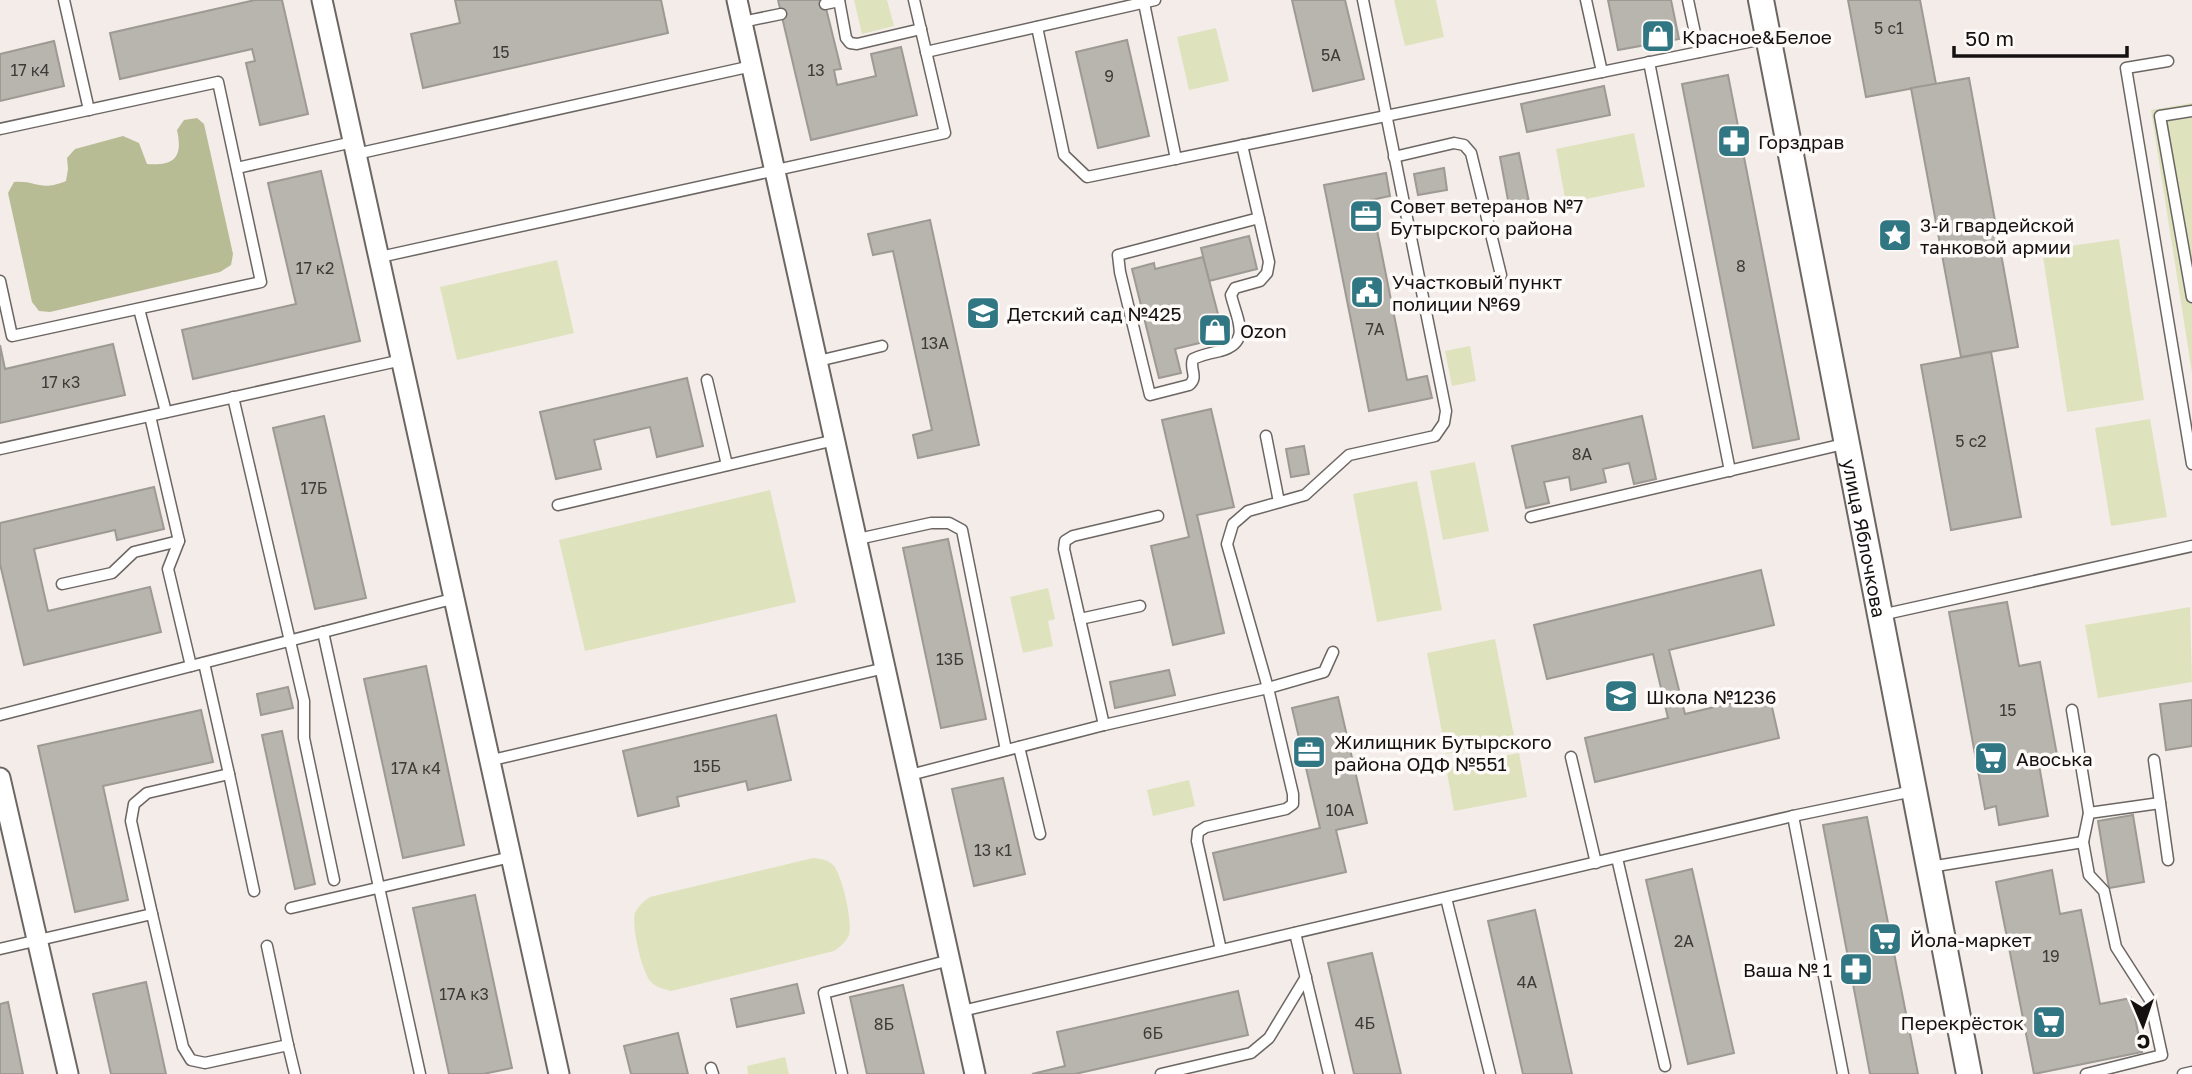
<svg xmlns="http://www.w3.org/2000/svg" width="2192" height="1074" font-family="'Golos Text',sans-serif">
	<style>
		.green { fill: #dee3bd }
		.forest { fill: #b8bc94 }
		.building { fill: #b8b4ae; stroke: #9d9993; stroke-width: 2 }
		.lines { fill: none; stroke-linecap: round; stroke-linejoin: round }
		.service-casing { stroke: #6c6663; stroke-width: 13 }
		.minor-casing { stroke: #6c6663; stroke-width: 23 }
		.tertiary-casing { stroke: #6c6663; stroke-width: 28 }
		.service { stroke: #fff; stroke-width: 10 }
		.minor { stroke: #fff; stroke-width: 19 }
		.tertiary { stroke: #fff; stroke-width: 24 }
		.labels { text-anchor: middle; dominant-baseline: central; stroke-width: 7; stroke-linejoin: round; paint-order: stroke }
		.number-label { font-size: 16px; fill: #3d3a38 }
		.poi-label { font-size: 19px; fill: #141110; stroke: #fefaf8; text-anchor: start }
		.street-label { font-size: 19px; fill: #141110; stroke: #fefaf8 }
	</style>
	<rect width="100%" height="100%" fill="#f3ece8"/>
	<g class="green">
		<polygon points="854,0 887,0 894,26 862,34"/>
		<polygon points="1394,0 1436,0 1444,37 1405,46"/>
		<polygon points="1216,28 1229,81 1189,90 1177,37"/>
		<polygon points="2192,103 2192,373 2151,110"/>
		<polygon points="1634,133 1645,187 1566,203 1556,149"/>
		<polygon points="2119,239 2144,400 2067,412 2042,250"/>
		<polygon points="557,260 574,333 457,360 440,287"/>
		<polygon points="1470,346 1476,381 1452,386 1445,351"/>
		<polygon points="2150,419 2167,517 2111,526 2095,428"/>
		<polygon points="1475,462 1489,531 1443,540 1430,471"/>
		<polygon points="1417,481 1442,610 1377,622 1353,494"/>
		<polygon points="770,490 796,602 585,651 559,540"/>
		<polygon points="1048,588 1055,619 1048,621 1053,646 1023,653 1010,597"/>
		<polygon points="2190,607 2192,682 2098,698 2085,625"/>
		<polygon points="1495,639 1515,741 1446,754 1427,653"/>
		<polygon points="1519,753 1527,797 1454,811 1446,767"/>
		<polygon points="1189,780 1195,806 1153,816 1147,790"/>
		<path d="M813,858C820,859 827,859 833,865C842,874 853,923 849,935C846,942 840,947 834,951L671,991C664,989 657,988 651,982C642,973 631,925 635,913C638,906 644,901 650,897Z"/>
		<polygon points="785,1057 789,1074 748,1074 747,1066"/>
	</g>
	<path class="forest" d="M197,118L204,124L233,254L231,265L220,272L50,312L39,311L32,302L8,193L14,182C37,180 39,192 66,181L68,169L67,158L75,149L123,136L139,143L147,164C175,166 183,157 177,130L184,120Z"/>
	<g class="building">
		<polygon points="255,0 282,0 308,114 260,125 246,63 255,61 252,49 120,79 110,33"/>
		<polygon points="455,0 661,0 668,33 423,88 411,34 460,23"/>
		<polygon points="778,0 824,0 841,69 834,70 837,85 876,76 871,54 901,47 917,115 811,140"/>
		<polygon points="1292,0 1345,0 1364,79 1313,91"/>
		<polygon points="1608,0 1671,0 1679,39 1618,50"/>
		<polygon points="1848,0 1920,0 1936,84 1866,97"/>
		<polygon points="1127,40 1149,136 1098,148 1076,52"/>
		<polygon points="54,41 64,86 0,101 0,54"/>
		<polygon points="1728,75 1799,439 1753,448 1682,84"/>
		<polygon points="1969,78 2018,347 1961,357 1911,88"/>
		<polygon points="1604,86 1610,115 1527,132 1521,104"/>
		<polygon points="1519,153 1530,207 1510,211 1500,157"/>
		<polygon points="1444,168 1447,190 1418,195 1414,174"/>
		<polygon points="321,171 360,341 193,379 182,330 296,304 268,183"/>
		<polygon points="1386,173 1390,196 1371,200 1407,380 1427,376 1432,398 1369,411 1324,185"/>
		<polygon points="930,220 979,445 918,458 913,435 932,430 893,251 873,255 868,234"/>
		<polygon points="1249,236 1257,269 1209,281 1201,248"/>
		<polygon points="1203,257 1224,337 1175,349 1181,373 1159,378 1132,269 1154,263 1155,269"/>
		<polygon points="113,344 125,395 0,423 0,345 5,369"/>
		<polygon points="1991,352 2021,517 1951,530 1921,365"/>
		<polygon points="687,378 703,446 657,457 650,427 594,440 601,469 556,479 540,412"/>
		<polygon points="1211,409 1234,507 1197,515 1224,633 1173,645 1151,546 1189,537 1162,420"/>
		<polygon points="324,416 366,598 315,609 273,428"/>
		<polygon points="1642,416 1656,479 1634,484 1629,463 1603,469 1606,482 1571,490 1569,477 1544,482 1549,503 1526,508 1512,446"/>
		<polygon points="1304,446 1309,474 1291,477 1286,449"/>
		<polygon points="154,487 164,529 117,540 115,530 34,549 48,611 150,587 161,632 24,665 0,564 0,523"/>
		<polygon points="948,539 986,719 941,728 903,548"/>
		<polygon points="1761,570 1774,625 1669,650 1685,714 1769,694 1779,738 1595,782 1585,738 1668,718 1653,654 1547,679 1534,625"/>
		<polygon points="2007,602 2019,666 2040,662 2057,755 2038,759 2048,816 1999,825 1996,806 1985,809 1949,612"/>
		<polygon points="426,666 464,845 403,858 364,679"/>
		<polygon points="1169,670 1175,695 1115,708 1110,682"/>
		<polygon points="288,687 293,708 261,715 257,694"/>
		<polygon points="1338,697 1367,823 1336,830 1346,872 1224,900 1213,853 1320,828 1292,708"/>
		<polygon points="2192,700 2192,746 2166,750 2160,704"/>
		<polygon points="201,710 213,762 103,786 128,900 75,912 38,746"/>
		<polygon points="776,715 791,780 748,790 746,781 677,797 679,806 638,816 623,751"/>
		<polygon points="282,731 315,884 295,889 262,735"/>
		<polygon points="1003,778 1025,874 974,886 952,789"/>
		<polygon points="2133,815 2144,882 2109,888 2098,821"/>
		<polygon points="1867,817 1918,1074 1870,1074 1823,825"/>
		<polygon points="1692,869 1734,1053 1688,1064 1646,880"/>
		<polygon points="2052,870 2060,914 2081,910 2100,1004 2131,998 2142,1052 2034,1074 1996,882"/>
		<polygon points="475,895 512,1068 483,1074 449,1074 413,908"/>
		<polygon points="1535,910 1572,1074 1523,1074 1495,952 1488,921"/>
		<polygon points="1372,953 1401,1074 1354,1074 1328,963"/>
		<polygon points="146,982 166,1074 111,1074 93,994"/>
		<polygon points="797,984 804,1013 737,1027 731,999"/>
		<polygon points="903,985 924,1074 867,1074 850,997"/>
		<polygon points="1238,991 1248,1035 1075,1074 1032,1074 1065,1066 1057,1032"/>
		<polygon points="8,1002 23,1074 0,1074 0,1004"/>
		<polygon points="678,1033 688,1074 631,1074 624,1046"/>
	</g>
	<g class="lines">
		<g class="service-casing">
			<g id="service">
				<polyline points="64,0 89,110"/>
				<polyline points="839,0 846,38 850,43 857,44 921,29"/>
				<polyline points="1586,0 1602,72"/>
				<polyline points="1688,0 1699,52"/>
				<polyline points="1144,3 1176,159"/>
				<polyline points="825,4 839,1"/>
				<polyline points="742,22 781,14"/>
				<polyline points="1037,27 1064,155 1087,177 1768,38"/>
				<polyline points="926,52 1155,0"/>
				<polyline points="2168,61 2126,68 2192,464"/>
				<polyline points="1649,62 1730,471"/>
				<polyline points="2192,111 2160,116 2192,297"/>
				<polyline points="0,129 218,82 261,282 12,336 0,281"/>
				<path d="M1242,145L1269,262L1267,273L1260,281L1235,288L1231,295C1237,320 1252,342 1220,351C1211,353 1201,355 1193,359C1189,369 1199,377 1189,385L1150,395L1120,272L1118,255L1259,218"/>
				<polyline points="356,154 752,66"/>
				<polyline points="1394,157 1454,143 1464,145 1471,153 1501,275"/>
				<polyline points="237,168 353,142"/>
				<polyline points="380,257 945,133 914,0"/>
				<polyline points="139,309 166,412"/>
				<polyline points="818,361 882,346"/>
				<polyline points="707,380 727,465"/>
				<polyline points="233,397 304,701 304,738 334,880"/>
				<polyline points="150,416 179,541 168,569 191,666"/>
				<polyline points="1266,436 1279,502"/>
				<polyline points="0,449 402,360"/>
				<polyline points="558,505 835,440"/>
				<polyline points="1531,517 1848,443"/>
				<polyline points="858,539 931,523 949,523 962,530 1006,750"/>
				<polyline points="62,584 112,573 134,552 179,541"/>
				<polyline points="1881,615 2192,546"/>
				<polyline points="1080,619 1140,606"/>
				<polyline points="323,632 420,1074"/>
				<polyline points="2072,710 2089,813 2083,842 2089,875 2104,891 2116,947 2150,1000 2162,1055 2086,1074"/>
				<polyline points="0,715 452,599"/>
				<polyline points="1104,725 1064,549 1065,541 1073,536 1158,516"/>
				<polyline points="1019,747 1040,834"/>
				<polyline points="1571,757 1596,863"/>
				<polyline points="2154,760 2168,860"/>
				<polyline points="488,761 885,668"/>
				<polyline points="229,774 254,891"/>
				<polyline points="910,775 1104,725 1268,688 1227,544 1233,524 1248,511 1305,495 1349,455 1435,436 1444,423 1446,411 1363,0"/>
				<polyline points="2089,813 2160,803"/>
				<polyline points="1793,816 1843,1074"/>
				<polyline points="1617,858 1665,1066"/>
				<polyline points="1930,867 2083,842"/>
				<polyline points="1446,898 1490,1074"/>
				<polyline points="291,908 511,857"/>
				<polyline points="152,914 183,1047 191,1060 205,1063 288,1045 295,1074"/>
				<polyline points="1295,933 1329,1074"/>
				<polyline points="267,946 288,1045"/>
				<polyline points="0,949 152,914 131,821 134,804 147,793 229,774 204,663"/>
				<polyline points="1221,950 1197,841 1198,832 1206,827 1286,809 1293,804 1293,794 1268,688 1324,672 1333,652"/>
				<polyline points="962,1011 1793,816 1913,791"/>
				<polyline points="711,1068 713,1074"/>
				<polyline points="842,1074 824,993 950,960"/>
				<polyline points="1161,1074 1251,1053 1269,1038 1306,977"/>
				<polyline points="2183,1074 2192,1072"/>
			</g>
		</g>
		<g class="minor-casing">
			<g id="minor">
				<path d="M322,0C400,358 479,716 559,1074"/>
				<polyline points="737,0 975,1074"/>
				<polyline points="0,778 68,1074"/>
			</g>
		</g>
		<g class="tertiary-casing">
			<g id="tertiary">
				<path id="s1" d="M1761,0L1969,1074"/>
			</g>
		</g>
		<use href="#service" class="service"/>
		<use href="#minor" class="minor"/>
		<use href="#tertiary" class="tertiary"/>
	</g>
	<defs>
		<g id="shop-square" transform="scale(1.75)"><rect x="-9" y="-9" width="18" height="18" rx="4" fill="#307683" stroke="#fefaf8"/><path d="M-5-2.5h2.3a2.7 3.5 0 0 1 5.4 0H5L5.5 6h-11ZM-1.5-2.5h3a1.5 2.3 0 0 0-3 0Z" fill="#fff"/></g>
		<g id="pharmacy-square" transform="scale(1.75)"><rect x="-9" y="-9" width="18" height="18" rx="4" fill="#307683" stroke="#fefaf8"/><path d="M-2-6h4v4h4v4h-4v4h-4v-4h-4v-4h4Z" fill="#fff"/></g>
		<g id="office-square" transform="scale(1.75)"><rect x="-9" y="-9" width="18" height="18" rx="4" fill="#307683" stroke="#fefaf8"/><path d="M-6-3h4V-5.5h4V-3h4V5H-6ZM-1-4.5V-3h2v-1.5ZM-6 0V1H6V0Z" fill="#fff"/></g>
		<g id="sight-square" transform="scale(1.75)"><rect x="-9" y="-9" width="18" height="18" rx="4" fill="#307683" stroke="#fefaf8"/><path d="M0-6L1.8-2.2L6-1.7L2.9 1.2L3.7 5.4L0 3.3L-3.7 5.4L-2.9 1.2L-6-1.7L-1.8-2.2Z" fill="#fff"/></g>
		<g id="civic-square" transform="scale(1.75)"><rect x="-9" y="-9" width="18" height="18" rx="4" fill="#307683" stroke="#fefaf8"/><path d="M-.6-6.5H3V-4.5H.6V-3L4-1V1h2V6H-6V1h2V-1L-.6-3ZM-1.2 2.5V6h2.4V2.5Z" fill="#fff"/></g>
		<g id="school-square" transform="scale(1.75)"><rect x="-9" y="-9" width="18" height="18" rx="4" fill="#307683" stroke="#fefaf8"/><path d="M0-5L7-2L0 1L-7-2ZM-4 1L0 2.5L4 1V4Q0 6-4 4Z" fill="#fff"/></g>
		<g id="supermarket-square" transform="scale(1.75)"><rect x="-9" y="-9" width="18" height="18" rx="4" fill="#307683" stroke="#fefaf8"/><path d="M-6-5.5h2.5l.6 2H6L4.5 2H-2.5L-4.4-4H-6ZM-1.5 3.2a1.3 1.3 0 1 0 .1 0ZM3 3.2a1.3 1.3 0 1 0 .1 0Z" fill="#fff"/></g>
	</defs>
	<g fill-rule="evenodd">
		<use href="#shop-square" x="1658" y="36"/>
		<use href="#pharmacy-square" x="1734" y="141"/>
		<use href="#office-square" x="1366" y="216"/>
		<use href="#sight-square" x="1895" y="235"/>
		<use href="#civic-square" x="1367" y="292"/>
		<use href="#school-square" x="983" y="313"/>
		<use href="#shop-square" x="1215" y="330"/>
		<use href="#school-square" x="1621" y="696"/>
		<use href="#office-square" x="1309" y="752"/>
		<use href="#supermarket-square" x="1991" y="758"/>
		<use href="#supermarket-square" x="1885" y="939"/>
		<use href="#pharmacy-square" x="1856" y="969"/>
		<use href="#supermarket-square" x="2049" y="1022"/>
	</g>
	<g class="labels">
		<g class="number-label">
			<text x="1889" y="28">5 с1</text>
			<text x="501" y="52">15</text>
			<text x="1331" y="55">5А</text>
			<text x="30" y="70">17 к4</text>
			<text x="816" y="70">13</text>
			<text x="1109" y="76">9</text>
			<text x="1741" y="266">8</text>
			<text x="315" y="268">17 к2</text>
			<text x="1375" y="329">7А</text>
			<text x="935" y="343">13А</text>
			<text x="61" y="382">17 к3</text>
			<text x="1971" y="441">5 с2</text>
			<text x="1582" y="454">8А</text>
			<text x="314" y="488">17Б</text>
			<text x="950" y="659">13Б</text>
			<text x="2008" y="710">15</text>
			<text x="707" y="766">15Б</text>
			<text x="416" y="768">17А к4</text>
			<text x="1340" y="810">10А</text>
			<text x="993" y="850">13 к1</text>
			<text x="1684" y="941">2А</text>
			<text x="2051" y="956">19</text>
			<text x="1527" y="982">4А</text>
			<text x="464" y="994">17А к3</text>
			<text x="1365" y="1023">4Б</text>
			<text x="884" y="1024">8Б</text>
			<text x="1153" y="1033">6Б</text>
		</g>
		<g class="poi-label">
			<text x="1682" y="36">Красное&amp;Белое</text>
			<text x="1758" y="141">Горздрав</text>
			<text x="1390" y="205">Совет ветеранов №7<tspan x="1390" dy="22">Бутырского района</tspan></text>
			<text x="1920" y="224">3-й гвардейской<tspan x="1920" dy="22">танковой армии</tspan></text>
			<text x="1392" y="281">Участковый пункт<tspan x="1392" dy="22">полиции №69</tspan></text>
			<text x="1007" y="313">Детский сад №425</text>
			<text x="1240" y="330">Ozon</text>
			<text x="1646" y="696">Школа №1236</text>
			<text x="1334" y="741">Жилищник Бутырского<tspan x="1334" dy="22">района ОДФ №551</tspan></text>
			<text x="2016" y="758">Авоська</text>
			<text x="1910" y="939">Йола-маркет</text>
			<text x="1832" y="969" text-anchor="end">Ваша № 1</text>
			<text x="2024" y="1022" text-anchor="end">Перекрёсток</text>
		</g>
		<g class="street-label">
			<text stroke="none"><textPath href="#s1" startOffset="548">улица Яблочкова</textPath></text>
		</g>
	</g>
	<g transform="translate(2143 1025) rotate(178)" stroke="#fefaf8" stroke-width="5" paint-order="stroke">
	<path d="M0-5L12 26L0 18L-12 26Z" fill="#141110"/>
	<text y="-10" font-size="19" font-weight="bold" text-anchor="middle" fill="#141110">С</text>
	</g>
	<path d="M1954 46v10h173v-10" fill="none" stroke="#141110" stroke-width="3.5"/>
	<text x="1965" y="46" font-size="21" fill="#141110" stroke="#fefaf8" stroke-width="5" paint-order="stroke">50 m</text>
</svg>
